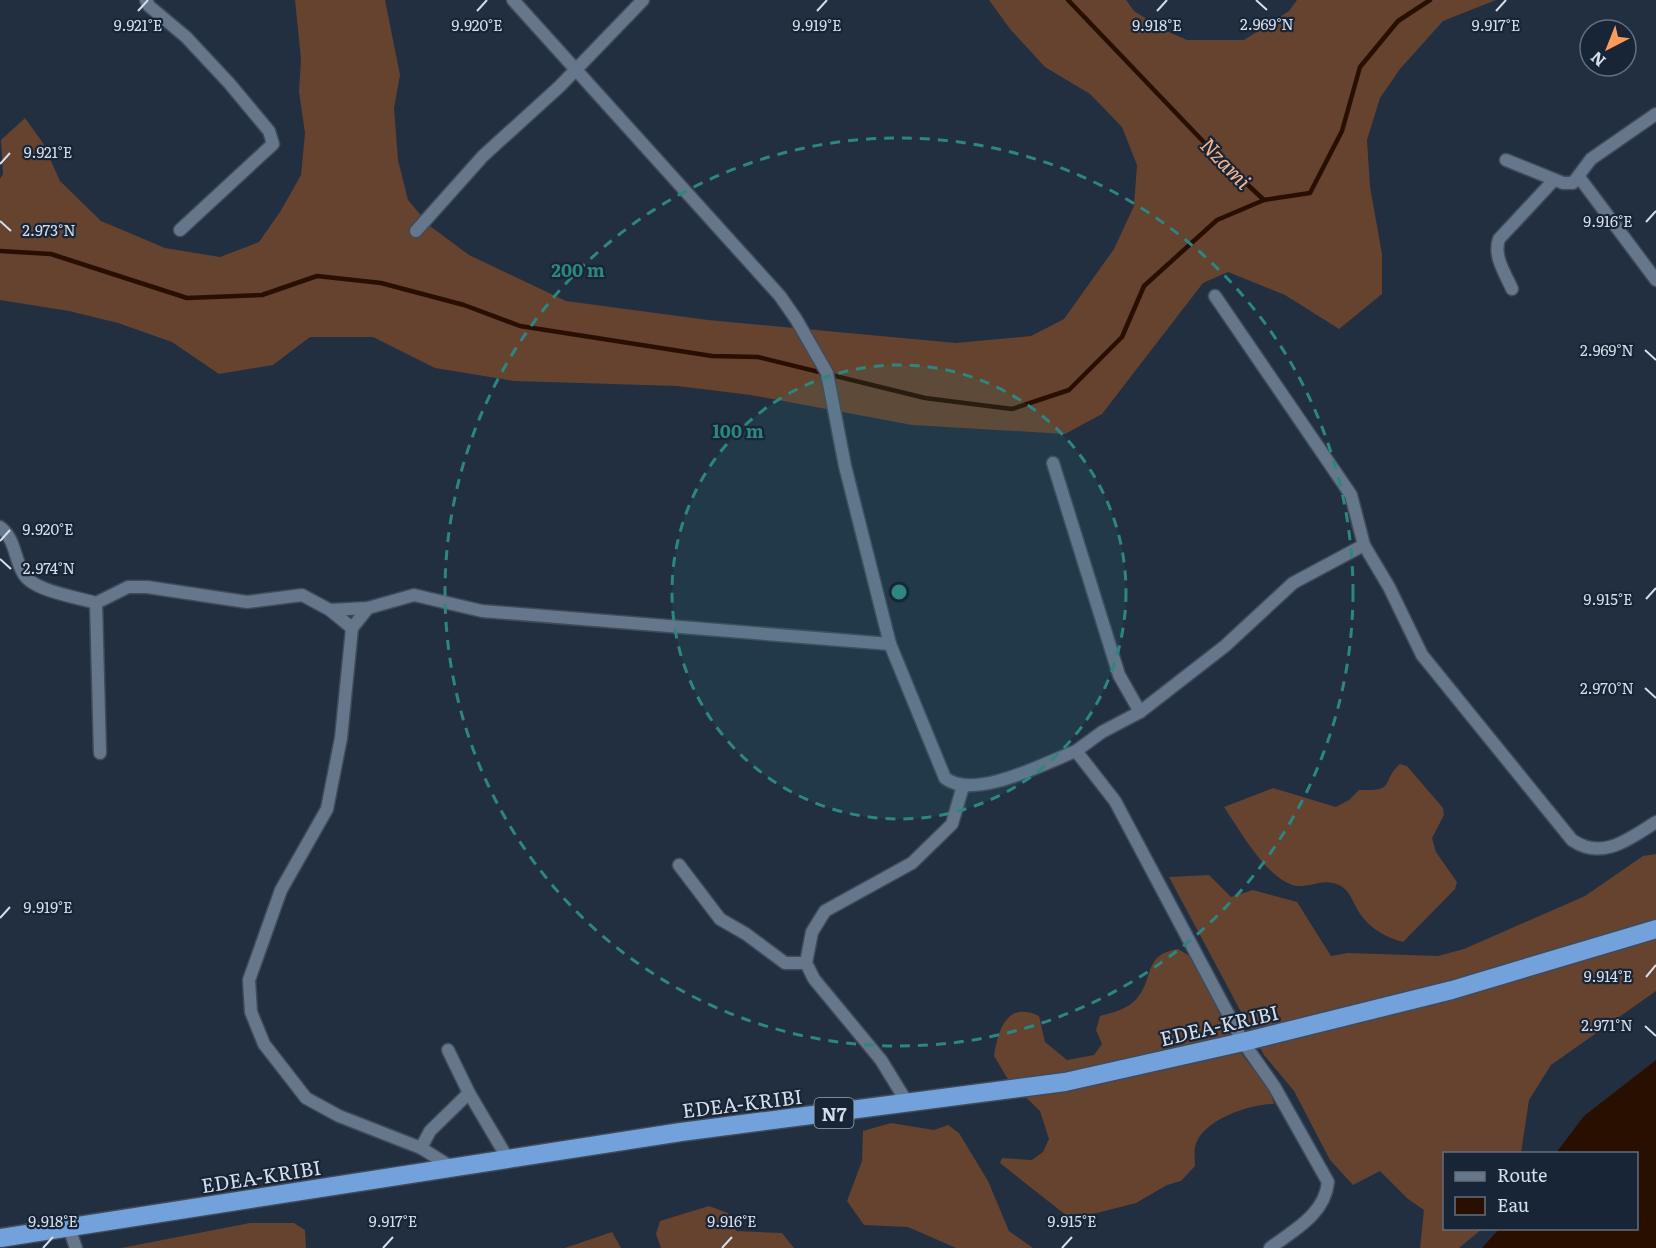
<svg xmlns="http://www.w3.org/2000/svg" width="1656" height="1248" font-family="Literata,serif">
	<style>
		.grass { fill: #65432e }
		.water { fill: #290f00 }
		.lines { fill: none; stroke-linecap: round; stroke-linejoin: round }
		.stream { stroke: #290f00; stroke-width: 4.5 }
		.street-casing { stroke: #3f4b5a; stroke-width: 15 }
		.highway-casing { stroke: #3f4b5a; stroke-width: 21 }
		.street { stroke: #66768b; stroke-width: 12 }
		.highway { stroke: #72a1dc; stroke-width: 18 }
		.ticks { fill: none; stroke: #d5deea; stroke-width: 2 }
		.ring { fill: none; stroke: #2d8681; stroke-width: 3; stroke-dasharray: 10 8 }
		.labels { text-anchor: middle; dominant-baseline: central; stroke-width: 4.5; stroke-linejoin: round; paint-order: stroke }
		.shield { fill: #182537; stroke: #9ca6b4; stroke-width: 1.5 }
		.shield-label { font-size: 18px; font-weight: bold; fill: #d5deea }
		.street-label { font-size: 20px; fill: #d5deea; stroke: #182537 }
		.water-label { font-size: 21px; font-style: italic; fill: #f7b389; stroke: #182537 }
		.ticks-label { font-size: 15px; text-anchor: middle; fill: #d5deea; stroke: #182537; stroke-width: 4.5; stroke-linejoin: round; paint-order: stroke }
		.centre { fill: #2d8681; stroke: #182537; stroke-width: 3 }
		.ring-label { font-size: 18px; text-anchor: middle; font-weight: bold; fill: #2d8681; stroke: #182537; stroke-width: 4.5; stroke-linejoin: round; paint-order: stroke }
	</style>
	<rect width="100%" height="100%" fill="#212f41"/>
	<g class="grass">
		<polygon points="295,0 385,0 400,75 394,108 398,160 408,200 430,226 469,255 566,301 708,320 956,343 1031,336 1064,319 1114,249 1134,206 1137,165 1122,127 1090,94 1045,67 1010,29 989,0 1126,0 1134,11 1164,30 1187,40 1244,40 1289,11 1297,0 1496,0 1443,21 1400,69 1380,98 1367,140 1370,187 1382,254 1382,294 1339,329 1285,295 1228,272 1203,283 1102,414 1065,434 912,425 751,395 677,386 514,381 435,368 373,337 310,337 273,365 219,374 172,342 118,323 69,311 0,300 0,179 3,174 1,140 25,118 43,143 60,181 101,221 165,248 220,257 259,242 280,212 301,175 305,133 299,92 301,59"/>
		<path d="M1400,764L1407,766L1443,808L1444,815L1432,838L1436,852L1457,882L1455,889L1403,942C1383,937 1365,925 1356,907C1351,898 1349,890 1339,885C1325,878 1313,886 1299,886C1270,885 1239,829 1224,807L1273,788L1336,807L1349,800L1359,790C1398,791 1379,783 1400,764Z"/>
		<polygon points="1656,854 1656,991 1551,1065 1529,1100 1521,1153 1444,1154 1444,1228 1482,1229 1459,1248 1420,1248 1424,1210 1408,1199 1380,1171 1353,1185 1330,1160 1294,1091 1264,1055 1169,877 1209,875 1231,897 1253,890 1297,902 1331,956 1348,953 1438,956 1464,949 1585,896 1643,856"/>
		<path d="M1178,949L1193,958L1234,1044L1270,1091L1274,1104C1250,1104 1201,1120 1195,1147C1194,1153 1195,1160 1195,1166L1181,1181L1167,1185L1136,1203L1081,1217L1067,1216L1000,1163L1002,1158L1032,1160L1043,1152L1049,1139L1040,1111L1009,1081L994,1056C998,1029 1007,1001 1039,1016L1045,1042L1067,1060L1094,1055L1102,1044L1096,1030L1100,1016C1114,1012 1129,1009 1138,997C1155,975 1143,955 1178,949Z"/>
		<polygon points="891,1123 934,1130 948,1125 959,1133 988,1181 1009,1231 1033,1248 956,1248 908,1227 864,1225 847,1201 862,1161 863,1131"/>
		<polygon points="709,1206 728,1213 736,1231 782,1233 794,1248 661,1248 656,1234 660,1221"/>
		<polygon points="250,1223 294,1223 305,1230 306,1248 121,1248"/>
		<polygon points="612,1232 621,1248 565,1248"/>
	</g>
	<polygon class="water" points="1656,1060 1656,1248 1482,1248 1499,1229 1636,1228 1636,1154 1556,1153 1584,1116"/>
	<g class="lines">
		<g class="stream">
			<polyline points="1068,0 1219,158 1264,200 1310,193 1342,131 1360,67 1398,21 1430,0"/>
			<polyline points="0,251 51,254 187,298 262,295 317,276 381,283 464,305 520,326 712,356 758,357 925,398 1012,409 1069,390 1122,337 1144,286 1217,220 1264,200"/>
		</g>
		<g class="street-casing">
			<g id="street">
				<polyline points="146,0 149,6 186,37 229,83 269,131 273,144 180,230"/>
				<path d="M513,0L780,296L796,319L827,373L845,466L890,644L945,778C974,801 1045,763 1076,751L1115,801L1243,1042L1274,1086L1328,1182C1325,1214 1294,1230 1270,1248"/>
				<polyline points="1506,160 1563,183 1573,183 1591,159 1656,114"/>
				<polyline points="1579,177 1656,280"/>
				<polyline points="416,231 483,156 560,86 643,0"/>
				<path d="M1512,289C1505,273 1493,256 1499,239L1554,180"/>
				<polyline points="1215,296 1351,495 1364,545"/>
				<polyline points="1053,463 1119,675 1140,712"/>
				<path d="M0,527C15,538 14,557 23,573C32,591 77,597 96,603L128,587H147L247,602L302,595L330,610L352,628L341,738L327,809L281,890L249,980L251,1012L264,1044L306,1098L339,1116L421,1148L453,1168"/>
				<polyline points="96,603 100,753"/>
				<polyline points="330,610 368,608"/>
				<polyline points="352,628 368,608 414,595 482,611 890,644"/>
				<path d="M1076,751L1102,732L1140,712L1225,646L1293,583L1364,545L1389,587L1422,655L1572,840C1602,861 1629,839 1656,822"/>
				<polyline points="679,865 720,919 746,934 785,963 806,963"/>
				<polyline points="469,1093 508,1159"/>
				<polyline points="908,1104 881,1060 814,979 806,963 812,932 825,911 912,863 952,824 963,786"/>
				<polyline points="421,1148 430,1131 469,1093 448,1050"/>
				<polyline points="69,1228 76,1248"/>
			</g>
		</g>
		<g class="highway-casing">
			<polyline id="highway" points="0,1238 681,1132 1065,1082 1243,1042 1452,990 1656,929"/>
		</g>
		<use href="#street" class="street"/>
		<use href="#highway" class="highway"/>
	</g>
	<path class="ticks" d="M1256,0L1267,10M138,11L148,0M477,11L487,0M817,11L827,0M1157,11L1167,0M1496,11L1506,0M0,164L10,153M0,221L11,231M1646,222L1656,211M1645,350L1656,360M0,541L10,530M0,559L11,569M1646,599L1656,588M1645,688L1656,698M0,918L10,907M1646,977L1656,965M1645,1026L1656,1036M43,1248L53,1237M383,1248L393,1237M722,1248L732,1237M1062,1248L1072,1237"/>
	<circle cx="899" cy="592" r="227" fill="#2d8681" fill-opacity=".12"/>
	<g class="ring">
		<circle cx="899" cy="592" r="227"/>
		<circle cx="899" cy="592" r="454"/>
	</g>
	<g class="labels">
		<rect class="shield" x="814.5" y="1098" width="39" height="30" rx="4.5"/>
		<g class="shield-label">
			<text x="834" y="1113">N7</text>
		</g>
		<g class="street-label">
			<text transform="translate(1219 1024) rotate(-13)">EDEA-KRIBI</text>
			<text transform="translate(742 1102) rotate(-7)">EDEA-KRIBI</text>
			<text transform="translate(261 1175) rotate(-9)">EDEA-KRIBI</text>
		</g>
		<g class="water-label">
			<text transform="translate(1227 162) rotate(46)">Nzami</text>
		</g>
	</g>
	<g class="ticks-label">
		<text x="1267" y="30">2.969°N</text>
		<text x="138" y="31">9.921°E</text>
		<text x="477" y="31">9.920°E</text>
		<text x="1157" y="31">9.918°E</text>
		<text x="1496" y="31">9.917°E</text>
		<text x="817" y="31">9.919°E</text>
		<text x="48" y="158">9.921°E</text>
		<text x="1608" y="227">9.916°E</text>
		<text x="49" y="236">2.973°N</text>
		<text x="1607" y="356">2.969°N</text>
		<text x="48" y="535">9.920°E</text>
		<text x="49" y="574">2.974°N</text>
		<text x="1608" y="605">9.915°E</text>
		<text x="1607" y="694">2.970°N</text>
		<text x="48" y="913">9.919°E</text>
		<text x="1608" y="982">9.914°E</text>
		<text x="1607" y="1031">2.971°N</text>
		<text x="53" y="1227">9.918°E</text>
		<text x="393" y="1227">9.917°E</text>
		<text x="732" y="1227">9.916°E</text>
		<text x="1072" y="1227">9.915°E</text>
	</g>
	<circle cx="899" cy="592" r="9" class="centre"/>
	<g class="ring-label">
		<text x="578" y="277">200 m</text>
		<text x="738" y="438">100 m</text>
	</g>
	<rect x="1443" y="1152" width="195" height="78" fill="#182537" stroke="#646f7f" stroke-width="1.5"/>
	<rect x="1455" y="1172" width="30" height="9" fill="#66768b" stroke="#646f7f" stroke-width="1.5"/>
	<text x="1497" y="1182" font-size="18" fill="#d5deea">Route</text>
	<rect x="1455" y="1197" width="30" height="18" fill="#290f00" stroke="#646f7f" stroke-width="1.5"/>
	<text x="1497" y="1212" font-size="18" fill="#d5deea">Eau</text>
	<g transform="translate(1608 48) rotate(222)"><circle r="28" fill="#182537" stroke="#646f7f" stroke-width="1.5"/>
	<path d="M0-4.5L10 22L0 15L-10 22Z" fill="#ff9b5a"/>
	<text y="-9" font-size="16" font-weight="bold" text-anchor="middle" fill="#d5deea">N</text>
	</g>
</svg>
